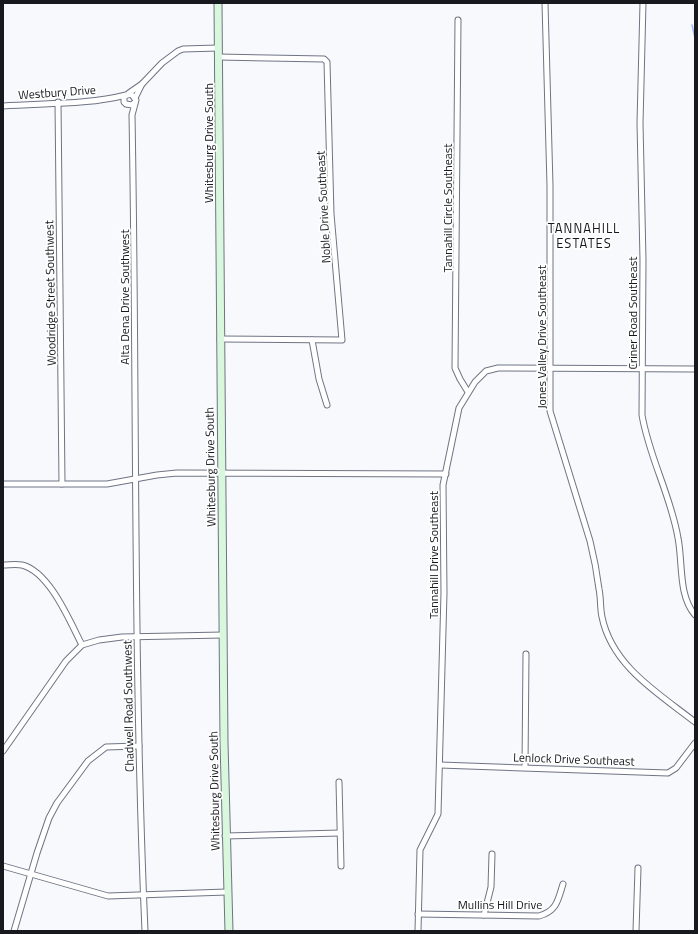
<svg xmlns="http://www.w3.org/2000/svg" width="698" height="934" font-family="'Titillium Web',sans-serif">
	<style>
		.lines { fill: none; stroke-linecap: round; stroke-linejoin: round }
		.stream { stroke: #a1b7f6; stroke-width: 1.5 }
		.minor-casing { stroke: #6f7484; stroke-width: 7 }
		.secondary-casing { stroke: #6f7484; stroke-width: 9 }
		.minor { stroke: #fff; stroke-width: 5 }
		.secondary { stroke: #d9f7dc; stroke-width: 7 }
		.labels { text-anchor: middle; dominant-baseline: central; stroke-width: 3.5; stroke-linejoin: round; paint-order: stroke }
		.street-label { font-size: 12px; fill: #17191f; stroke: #fff }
		.neighbourhood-label { font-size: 13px; letter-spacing: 1px; fill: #17191f; stroke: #fff }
	</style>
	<rect width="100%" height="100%" fill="#f7f9fc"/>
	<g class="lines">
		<polyline class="stream" points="692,25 695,38"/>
		<g class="minor-casing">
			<g id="minor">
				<path d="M545,3L550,186V411L590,541C594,557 597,573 599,589C601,598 600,608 602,617C612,666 658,693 695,722"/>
				<path d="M643,3L640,123L643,260L642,415C649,457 671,496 678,538C683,563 678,595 695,615"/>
				<polyline points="458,20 455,368 460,379 468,392"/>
				<polyline points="218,57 324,59 327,62 331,214 342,340 220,339"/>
				<polyline points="129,93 142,84 162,63 178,51 183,49 218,48"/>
				<polyline points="135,98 142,84"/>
				<polyline points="58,102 62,484"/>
				<path d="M135,102L132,105L126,104L124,102V96L131,94L136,100L132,115C137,387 133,659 145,931"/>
				<path d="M3,106C43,103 87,105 126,95"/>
				<polyline points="312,340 319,379 327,405"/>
				<polyline points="3,484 107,484 157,475 177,473 446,474"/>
				<path d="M3,565C9,565 16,564 22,565C50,572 70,622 82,645"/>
				<polyline points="3,751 66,661 82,645 99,640 122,637 223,635"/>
				<polyline points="440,765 668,773 676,768 695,743"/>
				<polyline points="525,767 526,654"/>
				<polyline points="339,782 341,866"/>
				<polyline points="225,836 340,833"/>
				<polyline points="3,866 108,896 227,892"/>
				<path d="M418,914L539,916C557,911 558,900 563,884"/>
				<polyline points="484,915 491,887 492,854"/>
				<polyline points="14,931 37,853 49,818 57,803 88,761 106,747 139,746"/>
				<polyline points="418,931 420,850 438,814 444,593 443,485 459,408 475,382 486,371 498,368 695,369"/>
				<polyline points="636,931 638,868"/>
			</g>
		</g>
		<g class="secondary-casing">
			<polyline id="secondary" points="218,3 224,742 229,931"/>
		</g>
		<use href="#minor" class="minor"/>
		<use href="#secondary" class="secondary"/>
	</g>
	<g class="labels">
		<g class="street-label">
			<text transform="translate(57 92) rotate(-4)">Westbury Drive</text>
			<text transform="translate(208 143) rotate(-90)">Whitesburg Drive South</text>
			<text transform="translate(323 207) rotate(-93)">Noble Drive Southeast</text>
			<text transform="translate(447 208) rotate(-90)">Tannahill Circle Southeast</text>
			<text transform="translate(50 293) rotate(-91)">Woodridge Street Southwest</text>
			<text transform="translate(124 297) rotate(-90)">Alta Dena Drive Southwest</text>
			<text transform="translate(632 313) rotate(-90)">Criner Road Southeast</text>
			<text transform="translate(541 337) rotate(-90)">Jones Valley Drive Southeast</text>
			<text transform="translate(210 467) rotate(-91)">Whitesburg Drive South</text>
			<text transform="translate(433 555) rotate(-90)">Tannahill Drive Southeast</text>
			<text transform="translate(128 706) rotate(-91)">Chadwell Road Southwest</text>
			<text transform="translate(574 759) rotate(2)">Lenlock Drive Southeast</text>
			<text transform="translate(214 791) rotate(-91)">Whitesburg Drive South</text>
			<text x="500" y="904">Mullins Hill Drive</text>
		</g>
		<g class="neighbourhood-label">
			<text x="584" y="228">TANNAHILL<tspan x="584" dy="15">ESTATES</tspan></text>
		</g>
	</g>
	<rect width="698" height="934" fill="none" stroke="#17191f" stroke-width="8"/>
</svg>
